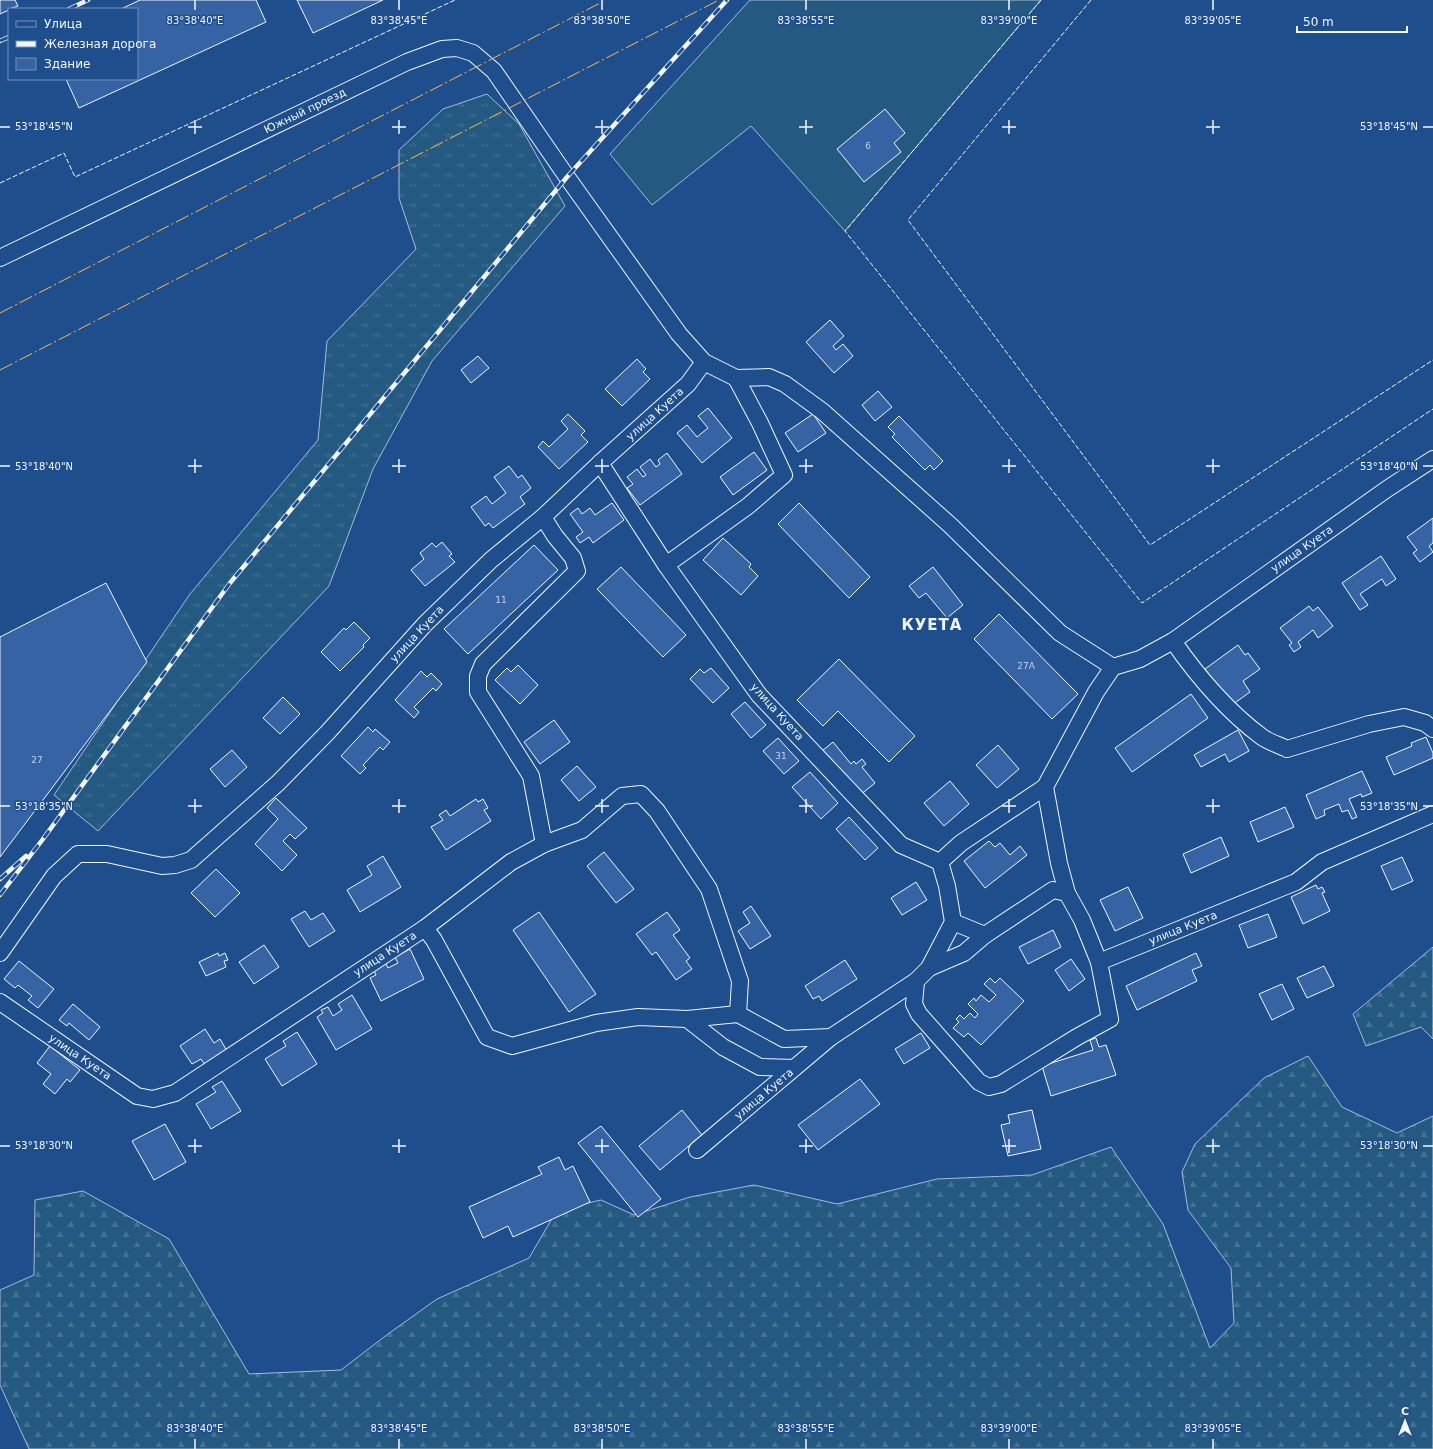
<svg xmlns="http://www.w3.org/2000/svg" width="1433" height="1449" font-family="'DejaVu Sans',sans-serif">
	<style>
		.grass { fill: url(#grass-tufts); stroke: #a8bbd7 }
		.forest { fill: url(#forest-firs); stroke: #a8bbd7 }
		.garden { fill: #245a82; stroke: #a8bbd7 }
		.building { fill: #3563a3; stroke: #f2f6ff }
		.lines { fill: none; stroke-linecap: round; stroke-linejoin: round }
		.minor-casing { stroke: #f2f6ff; stroke-width: 18 }
		.minor { stroke: #1f4e8c; stroke-width: 16 }
		.rail-casing { stroke: #f2f6ff; stroke-width: 4.5 }
		.rail { stroke: #1f4e8c; stroke-width: 3; stroke-dasharray: 9; stroke-linecap: butt }
		.fence { stroke: #f2f6ff; stroke-width: 1; stroke-dasharray: 5 2; stroke-linecap: butt }
		.power { stroke: #ffb74d; stroke-width: 1; stroke-dasharray: 14 3 2 3; stroke-linecap: butt }
		.ticks { fill: none; stroke: #f2f6ff; stroke-width: 1.5 }
		.labels { text-anchor: middle; dominant-baseline: central; stroke-width: 3; stroke-linejoin: round; paint-order: stroke }
		.number-label { font-size: 9px; fill: #c3d1e8 }
		.street-label { font-size: 11px; fill: #f2f6ff; stroke: #1f4e8c }
		.district-label { font-size: 15px; font-weight: bold; letter-spacing: 1px; fill: #f2f6ff; stroke: #1f4e8c }
		.ticks-label { font-size: 10px; text-anchor: middle; fill: #f2f6ff; stroke: #1f4e8c; stroke-width: 3; stroke-linejoin: round; paint-order: stroke }
	</style>
	<defs>
		<pattern id="grass-tufts" width="24" height="20" patternUnits="userSpaceOnUse"><rect width="24" height="20" fill="#245a82"/><path d="M3 7l-1-3M5 7V3M7 7l1-3M15 17l-1-3M17 17v-4M19 17l1-3" fill="none" stroke="#447295"/></pattern>
		<pattern id="forest-firs" width="22" height="20" patternUnits="userSpaceOnUse"><rect width="22" height="20" fill="#245a82"/><path d="M5 1l3.5 6h-7zM16 11l3.5 6h-7z" fill="#447295"/></pattern>
	</defs>
	<rect width="100%" height="100%" fill="#1f4e8c"/>
	<polygon class="grass" points="487,94 519,124 565,206 432,361 373,469 329,586 98,831 54,795 190,594 318,440 327,341 416,249 399,198 399,150 443,109"/>
	<g class="forest">
		<polygon points="1433,947 1433,1039 1421,1027 1366,1046 1353,1014"/>
		<polygon points="1308,1056 1342,1107 1397,1133 1433,1116 1433,1449 29,1449 0,1385 0,1290 34,1275 35,1200 83,1191 169,1239 249,1374 341,1370 388,1334 437,1299 529,1258 557,1210 601,1200 634,1215 690,1197 754,1185 837,1204 937,1179 1032,1175 1111,1147 1163,1224 1210,1348 1234,1323 1231,1268 1188,1210 1182,1172 1195,1144 1264,1078"/>
	</g>
	<polygon class="garden" points="750,0 1041,0 845,231 751,126 652,205 610,154"/>
	<g class="building">
		<polygon points="0,0 15,0 18,6 9,9 9,10 0,14"/>
		<polygon points="140,0 256,0 266,22 79,108 66,79 137,79 137,9 121,9"/>
		<polygon points="297,0 383,0 313,33"/>
		<polygon points="885,109 905,133 894,143 901,152 864,182 837,149"/>
		<polygon points="830,320 844,336 833,346 836,350 843,344 853,356 834,373 806,342"/>
		<polygon points="478,356 489,368 471,383 461,370"/>
		<polygon points="637,359 646,369 643,372 650,379 622,406 605,389"/>
		<polygon points="878,391 892,407 875,421 862,405"/>
		<polygon points="708,408 732,438 702,463 677,433 687,425 697,437 708,428 698,416"/>
		<polygon points="568,414 585,431 581,435 588,442 559,469 538,447 543,441 549,447 568,429 561,421"/>
		<polygon points="813,414 826,433 798,452 785,433"/>
		<polygon points="899,416 943,461 934,470 930,465 925,470 892,437 895,434 888,427"/>
		<polygon points="754,452 767,470 733,495 720,477"/>
		<polygon points="667,453 682,474 640,505 627,488 633,484 627,477 637,469 643,477 646,475 640,467 650,459 656,467 660,464 658,460"/>
		<polygon points="509,466 518,478 522,475 531,488 520,497 525,504 493,528 489,523 485,526 471,507 486,496 492,504 506,493 494,477"/>
		<polygon points="612,503 624,520 593,543 589,537 580,543 576,537 583,532 570,514 578,508 582,514 590,508 595,515"/>
		<polygon points="799,503 870,577 849,598 778,524"/>
		<polygon points="1433,518 1433,543 1429,546 1433,552 1420,562 1413,553 1417,550 1407,537"/>
		<polygon points="723,538 751,564 749,567 758,576 741,595 703,560"/>
		<polygon points="442,542 452,554 449,556 455,562 425,586 411,570 424,559 420,553 432,543 436,547"/>
		<polygon points="534,545 558,570 468,654 444,629"/>
		<polygon points="1381,556 1396,579 1386,586 1382,579 1360,594 1368,605 1360,610 1342,583"/>
		<polygon points="621,567 686,635 663,657 597,589"/>
		<polygon points="933,567 963,605 947,618 926,593 919,598 909,586"/>
		<polygon points="106,583 147,662 0,857 0,637"/>
		<polygon points="1309,606 1313,611 1318,607 1333,626 1318,638 1313,630 1298,642 1301,647 1294,652 1289,645 1292,643 1280,628"/>
		<polygon points="999,614 1078,694 1052,719 974,639"/>
		<polygon points="354,622 370,638 363,645 364,647 340,671 321,652 344,628 346,630"/>
		<polygon points="1238,645 1245,655 1248,653 1260,669 1243,681 1250,692 1232,705 1205,669"/>
		<polygon points="839,659 915,736 889,762 838,711 823,726 797,700"/>
		<polygon points="518,665 538,685 520,704 495,680 507,668 511,672"/>
		<polygon points="711,668 729,688 713,703 690,679 700,669 704,673"/>
		<polygon points="421,671 427,677 431,673 442,684 436,691 433,688 414,707 419,712 414,718 395,700"/>
		<polygon points="1191,694 1208,718 1132,772 1115,748"/>
		<polygon points="283,697 300,714 280,734 263,718"/>
		<polygon points="745,702 766,725 751,738 731,714"/>
		<polygon points="554,720 570,742 540,764 524,742"/>
		<polygon points="368,727 373,732 375,729 390,742 383,750 380,747 363,765 366,768 360,774 341,756"/>
		<polygon points="1238,730 1249,751 1229,762 1225,754 1201,767 1194,755"/>
		<polygon points="1426,737 1433,753 1433,758 1394,775 1386,757 1412,746 1411,743"/>
		<polygon points="778,738 799,761 784,774 763,751"/>
		<polygon points="833,742 851,764 854,761 856,764 862,759 866,764 862,767 875,783 859,796 822,751"/>
		<polygon points="998,745 1019,769 997,788 976,765"/>
		<polygon points="232,750 247,767 225,787 210,769"/>
		<polygon points="577,766 596,787 579,801 561,780"/>
		<polygon points="1362,771 1372,793 1362,797 1361,794 1349,799 1357,817 1352,819 1348,810 1342,812 1339,804 1324,810 1325,815 1316,819 1306,795"/>
		<polygon points="810,772 838,803 821,819 792,787"/>
		<polygon points="950,781 969,804 944,826 924,803"/>
		<polygon points="276,798 307,828 295,839 290,834 283,841 297,855 282,871 255,844 278,819 267,808"/>
		<polygon points="476,799 478,802 483,799 488,808 484,810 491,821 446,850 431,827 443,820 439,815 446,810 450,816"/>
		<polygon points="1285,807 1294,827 1258,842 1250,822"/>
		<polygon points="849,817 878,848 865,860 836,829"/>
		<polygon points="1221,837 1229,856 1191,873 1183,854"/>
		<polygon points="989,841 995,847 1000,843 1010,855 1020,846 1027,855 985,888 964,861"/>
		<polygon points="604,852 634,889 616,903 587,866"/>
		<polygon points="383,856 401,887 360,912 347,890 372,875 367,866"/>
		<polygon points="1402,857 1413,881 1392,890 1381,866"/>
		<polygon points="216,869 240,893 215,917 191,893"/>
		<polygon points="916,882 927,900 902,915 891,898"/>
		<polygon points="1316,885 1318,889 1322,887 1325,892 1322,893 1330,911 1303,924 1291,897"/>
		<polygon points="1128,887 1143,918 1115,931 1100,900"/>
		<polygon points="751,906 771,936 750,949 738,931 750,923 743,912"/>
		<polygon points="305,911 311,920 323,913 335,931 309,947 291,919"/>
		<polygon points="539,912 596,994 569,1012 513,930"/>
		<polygon points="667,912 680,930 673,935 690,958 686,961 692,969 676,980 656,952 652,955 636,934"/>
		<polygon points="1268,914 1277,937 1248,948 1239,925"/>
		<polygon points="1053,930 1061,947 1028,964 1019,947"/>
		<polygon points="264,945 279,967 254,984 239,962"/>
		<polygon points="410,949 424,979 381,1001 370,978 376,975 373,968 385,962 388,968 398,963 395,957"/>
		<polygon points="218,953 219,956 225,953 228,960 224,961 226,967 206,976 199,962"/>
		<polygon points="1196,953 1202,966 1192,970 1197,981 1137,1010 1126,986"/>
		<polygon points="1071,959 1085,979 1069,991 1055,970"/>
		<polygon points="845,960 857,979 822,1001 819,996 813,999 805,986"/>
		<polygon points="19,961 54,989 38,1008 28,1000 32,996 18,985 15,988 4,979"/>
		<polygon points="1324,966 1334,986 1307,998 1297,978"/>
		<polygon points="990,978 995,983 1000,978 1024,1001 981,1045 968,1033 964,1037 953,1028 959,1022 956,1019 960,1015 964,1019 970,1013 975,1018 978,1014 968,1004 974,998 976,1001 981,995 989,1002 996,995 984,984"/>
		<polygon points="1282,984 1294,1009 1272,1020 1259,994"/>
		<polygon points="352,995 372,1029 336,1050 317,1017 323,1013 321,1010 328,1007 333,1016 342,1010 338,1004"/>
		<polygon points="73,1004 100,1027 89,1040 69,1023 67,1026 59,1020"/>
		<polygon points="205,1029 214,1043 220,1039 227,1051 205,1065 201,1059 192,1064 180,1046"/>
		<polygon points="297,1032 317,1064 282,1086 265,1059 286,1046 283,1041"/>
		<polygon points="921,1033 930,1048 904,1064 895,1049"/>
		<polygon points="1096,1038 1099,1047 1106,1045 1116,1075 1051,1096 1042,1066 1093,1050 1090,1040"/>
		<polygon points="50,1046 80,1070 70,1082 67,1079 55,1094 43,1084 51,1074 37,1063"/>
		<polygon points="860,1079 880,1104 818,1150 798,1125"/>
		<polygon points="222,1081 241,1111 211,1129 196,1104 216,1092 212,1087"/>
		<polygon points="682,1110 702,1135 660,1170 639,1146"/>
		<polygon points="1032,1110 1041,1149 1008,1156 1001,1125 1010,1123 1008,1115"/>
		<polygon points="165,1124 186,1162 154,1180 132,1141"/>
		<polygon points="601,1126 661,1199 638,1217 578,1143"/>
		<polygon points="559,1157 565,1170 573,1166 590,1202 513,1237 508,1226 483,1238 469,1207 542,1174 538,1167"/>
	</g>
	<g class="lines">
		<g class="minor-casing">
			<g id="minor">
				<polyline points="0,258 407,62 442,49 457,48 473,53 494,71 567,177 679,334 704,362 736,378 769,377 785,384 822,411 950,525 1060,633 1113,667 1140,659 1173,641 1387,489 1433,459"/>
				<polyline points="736,378 760,423 784,475 748,506 666,565 759,695 901,845 940,862"/>
				<polyline points="600,463 666,565"/>
				<polyline points="543,517 555,536 573,558 577,571 483,664 478,676 478,692 531,776 544,844"/>
				<path d="M1173,641C1198,677 1227,711 1262,737C1269,742 1279,745 1287,749L1369,724L1404,717L1425,723L1433,729"/>
				<polyline points="1113,667 1096,692 1045,787 1059,863 1067,893 1082,920 1099,962 1296,882 1322,862 1433,814"/>
				<polyline points="953,922 985,935"/>
				<polyline points="425,928 511,862 544,844 582,830 622,796 641,794 657,811 709,889 740,981 738,1014"/>
				<polyline points="0,953 54,876 78,854 107,854 162,866 175,865 191,860 278,783 328,732 425,624 491,560 543,517 600,463 688,384 704,362"/>
				<polyline points="929,968 964,953 985,935 1053,890 1067,893"/>
				<polyline points="916,981 914,1004 919,1014 979,1082 989,1087 1001,1084 1077,1037 1110,1019 1099,962"/>
				<polyline points="0,1002 137,1096 153,1099 175,1093 425,928 434,940 487,1037 512,1046 596,1023 638,1017 687,1019 738,1014 784,1039 831,1037"/>
				<polyline points="687,1019 723,1047 760,1067 794,1068"/>
				<polyline points="697,1150 831,1037 916,981 929,968 953,922 947,886 940,862 961,843 1045,787"/>
			</g>
		</g>
		<use href="#minor" class="minor"/>
		<g class="rail-casing">
			<g id="rail">
				<polyline points="69,9 88,0"/>
				<polyline points="0,41 9,37"/>
				<polyline points="0,879 26,856"/>
				<polyline points="0,895 43,839 230,583 567,177 727,0"/>
			</g>
		</g>
		<use href="#rail" class="rail"/>
		<g class="fence">
			<polyline points="1041,0 845,231 1142,603 1433,409"/>
			<polyline points="1091,0 908,220 1150,545 1433,360"/>
			<polyline points="0,183 64,153 75,177 455,0"/>
		</g>
		<g class="power">
			<polyline points="0,313 606,0"/>
			<polyline points="0,370 719,0"/>
		</g>
	</g>
	<path class="ticks" d="M195,0V10M399,0V10M602,0V10M806,0V10M1009,0V10M1213,0V10M195,120V134M399,120V134M602,120V134M806,120V134M1009,120V134M1213,120V134M0,127H10M188,127H202M392,127H406M595,127H609M799,127H813M1002,127H1016M1206,127H1220M1423,127H1433M195,459V473M399,459V473M602,459V473M806,459V473M1009,459V473M1213,459V473M0,466H10M188,466H202M392,466H406M595,466H609M799,466H813M1002,466H1016M1206,466H1220M1423,466H1433M195,799V813M399,799V813M602,799V813M806,799V813M1009,799V813M1213,799V813M0,806H10M188,806H202M392,806H406M595,806H609M799,806H813M1002,806H1016M1206,806H1220M1423,806H1433M195,1139V1153M399,1139V1153M602,1139V1153M806,1139V1153M1009,1139V1153M1213,1139V1153M0,1146H10M188,1146H202M392,1146H406M595,1146H609M799,1146H813M1002,1146H1016M1206,1146H1220M1423,1146H1433M195,1439V1449M399,1439V1449M602,1439V1449M806,1439V1449M1009,1439V1449M1213,1439V1449"/>
	<g class="labels">
		<g class="number-label">
			<text x="868" y="146">6</text>
			<text x="501" y="600">11</text>
			<text x="1026" y="666">27А</text>
			<text x="781" y="756">31</text>
			<text x="37" y="760">27</text>
		</g>
		<g class="street-label">
			<text transform="translate(305 111) rotate(-26)">Южный проезд</text>
			<text transform="translate(655 414) rotate(-42)">улица Куета</text>
			<text transform="translate(1302 549) rotate(-35)">улица Куета</text>
			<text transform="translate(417 634) rotate(-47)">улица Куета</text>
			<text transform="translate(777 712) rotate(48)">улица Куета</text>
			<text transform="translate(1183 928) rotate(-22)">улица Куета</text>
			<text transform="translate(385 954) rotate(-33)">улица Куета</text>
			<text transform="translate(80 1057) rotate(34)">улица Куета</text>
			<text transform="translate(764 1094) rotate(-40)">улица Куета</text>
		</g>
		<g class="district-label">
			<text x="932" y="625">КУЕТА</text>
		</g>
	</g>
	<g class="ticks-label">
		<text x="195" y="24">83°38'40"E</text>
		<text x="399" y="24">83°38'45"E</text>
		<text x="602" y="24">83°38'50"E</text>
		<text x="806" y="24">83°38'55"E</text>
		<text x="1009" y="24">83°39'00"E</text>
		<text x="1213" y="24">83°39'05"E</text>
		<text x="44" y="130">53°18'45"N</text>
		<text x="1389" y="130">53°18'45"N</text>
		<text x="44" y="470">53°18'40"N</text>
		<text x="1389" y="470">53°18'40"N</text>
		<text x="44" y="810">53°18'35"N</text>
		<text x="1389" y="810">53°18'35"N</text>
		<text x="44" y="1149">53°18'30"N</text>
		<text x="1389" y="1149">53°18'30"N</text>
		<text x="195" y="1432">83°38'40"E</text>
		<text x="399" y="1432">83°38'45"E</text>
		<text x="602" y="1432">83°38'50"E</text>
		<text x="806" y="1432">83°38'55"E</text>
		<text x="1009" y="1432">83°39'00"E</text>
		<text x="1213" y="1432">83°39'05"E</text>
	</g>
	<rect x="8" y="8" width="130" height="72" fill="#1f4e8c" stroke="#7391ba"/>
	<rect x="16" y="21" width="20" height="6" fill="#1f4e8c" stroke="#7391ba"/>
	<text x="44" y="28" font-size="12" fill="#f2f6ff">Улица</text>
	<rect x="16" y="41" width="20" height="6" fill="#f2f6ff" stroke="#7391ba"/>
	<text x="44" y="48" font-size="12" fill="#f2f6ff">Железная дорога</text>
	<rect x="16" y="58" width="20" height="12" fill="#3563a3" stroke="#7391ba"/>
	<text x="44" y="68" font-size="12" fill="#f2f6ff">Здание</text>
	<g transform="translate(1405 1421)" stroke="#1f4e8c" stroke-width="3" paint-order="stroke">
	<path d="M0-3L7 15L0 10L-7 15Z" fill="#f2f6ff"/>
	<text y="-6" font-size="11" font-weight="bold" text-anchor="middle" fill="#f2f6ff">С</text>
	</g>
	<path d="M1297 26v6h110v-6" fill="none" stroke="#f2f6ff" stroke-width="2"/>
	<text x="1303" y="26" font-size="12" fill="#f2f6ff" stroke="#1f4e8c" stroke-width="3" paint-order="stroke">50 m</text>
</svg>
